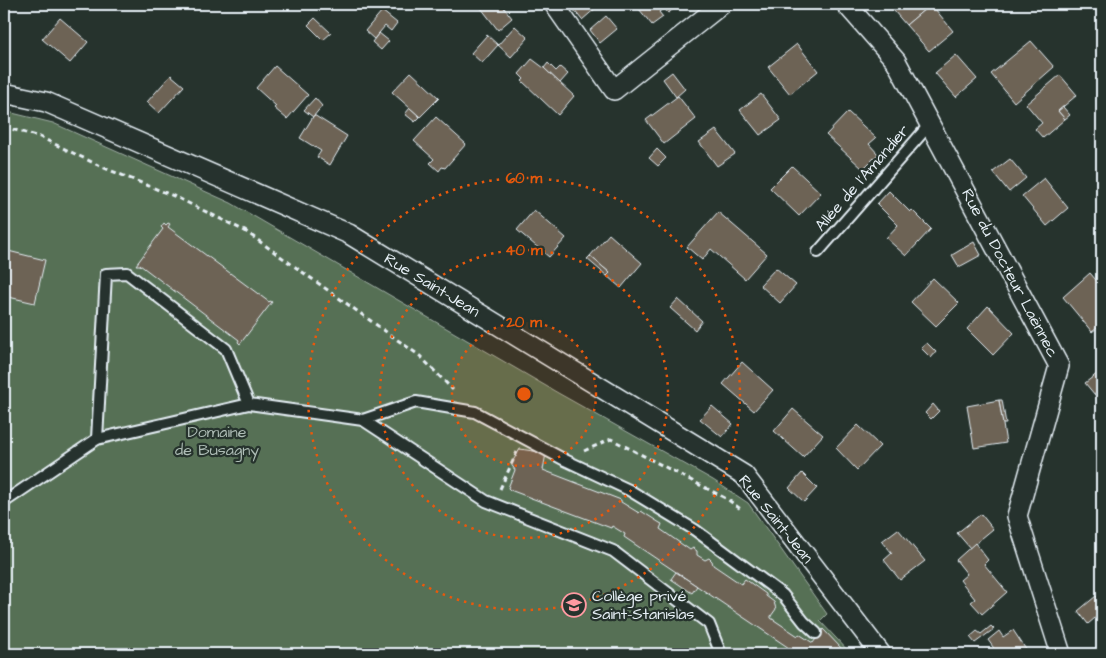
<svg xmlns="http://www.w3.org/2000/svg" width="1106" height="658" font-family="'Architects Daughter',sans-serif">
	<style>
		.green { fill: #576f54; stroke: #a0b0a6 }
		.building { fill: #6d6455; stroke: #e8f1f8 }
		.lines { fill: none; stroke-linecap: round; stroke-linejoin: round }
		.service-casing { stroke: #e8f1f8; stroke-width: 14 }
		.minor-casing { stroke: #e8f1f8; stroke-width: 22 }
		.path { stroke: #e8f1f8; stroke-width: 3; stroke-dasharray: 5 4; stroke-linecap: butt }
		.service { stroke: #26332d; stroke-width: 10 }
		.minor { stroke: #26332d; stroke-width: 19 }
		.ring { fill: none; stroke: #e8590c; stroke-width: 2.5; stroke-dasharray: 2.5 5 }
		.labels { text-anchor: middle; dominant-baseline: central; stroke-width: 4.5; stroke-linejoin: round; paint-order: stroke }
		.street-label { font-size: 16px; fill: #e8f1f8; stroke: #26332d }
		.park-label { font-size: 16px; fill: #aebdb6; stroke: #26332d }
		.poi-label { font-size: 16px; fill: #e8f1f8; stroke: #26332d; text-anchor: start }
		.centre { fill: #e8590c; stroke: #26332d; stroke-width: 2.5 }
		.ring-label { font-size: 15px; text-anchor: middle; font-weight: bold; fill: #e8590c; stroke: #26332d; stroke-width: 4.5; stroke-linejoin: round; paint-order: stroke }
	</style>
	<rect width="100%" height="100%" fill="#26332d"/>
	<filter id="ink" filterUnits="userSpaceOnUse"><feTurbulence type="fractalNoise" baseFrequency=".02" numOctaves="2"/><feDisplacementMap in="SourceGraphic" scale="10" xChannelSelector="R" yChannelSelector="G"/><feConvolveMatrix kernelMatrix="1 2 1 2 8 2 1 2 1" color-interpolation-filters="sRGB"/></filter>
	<g filter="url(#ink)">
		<polygon class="green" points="4,111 53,123 231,203 558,393 713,480 748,503 827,614 820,621 851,654 4,654"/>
		<g class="building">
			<polygon points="478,4 501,4 512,18 498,30"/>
			<polygon points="569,4 595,4 597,7 582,20"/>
			<polygon points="635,4 672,4 675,8 668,13 664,8 659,12 663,17 652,25"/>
			<polygon points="888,4 931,4 906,25"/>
			<polygon points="931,4 953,31 929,51 906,25"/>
			<polygon points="382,11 397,23 391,31 385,26 374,39 365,31"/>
			<polygon points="606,16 617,29 600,43 590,30"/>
			<polygon points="60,18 88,42 70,63 42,39"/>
			<polygon points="315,18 331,33 323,40 308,25"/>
			<polygon points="515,26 528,38 511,57 498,45"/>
			<polygon points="379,33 389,41 381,50 372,42"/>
			<polygon points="487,35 498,45 482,63 471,53"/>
			<polygon points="1031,41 1054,67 1014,102 991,74"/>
			<polygon points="797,44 818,71 790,94 768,67"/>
			<polygon points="956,55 977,79 956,97 935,73"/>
			<polygon points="532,59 544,68 574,96 558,115 522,81 524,79 519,74"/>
			<polygon points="548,63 556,71 560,67 568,74 560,83 544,68"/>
			<polygon points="275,66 308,95 287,119 274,108 276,106 256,88"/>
			<polygon points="411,72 439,98 420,117 392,92"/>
			<polygon points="672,72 685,89 676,97 663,79"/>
			<polygon points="171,75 184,86 159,113 147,102"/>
			<polygon points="1060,75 1077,95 1058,111 1065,119 1043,138 1035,129 1042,123 1026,104"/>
			<polygon points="761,94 781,120 760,135 740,110"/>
			<polygon points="678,96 696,119 664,144 646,120"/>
			<polygon points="315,98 322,106 313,117 304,110"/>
			<polygon points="1063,107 1070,115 1065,119 1058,111"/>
			<polygon points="410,108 420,117 415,122 405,114"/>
			<polygon points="848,112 876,138 869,144 878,154 863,169 826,135"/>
			<polygon points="314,115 347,136 330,165 317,157 321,151 300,138"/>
			<polygon points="436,117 466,144 445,168 442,167 439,171 430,163 434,159 414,141"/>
			<polygon points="716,130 735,154 717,166 699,142"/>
			<polygon points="657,149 666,158 658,166 649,158"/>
			<polygon points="1010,159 1026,178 1009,192 993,172"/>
			<polygon points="792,166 821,193 799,216 770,188"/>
			<polygon points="1044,178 1068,208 1047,226 1022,196"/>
			<polygon points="889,191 910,212 912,210 931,229 906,256 886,238 898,225 877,204"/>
			<polygon points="534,210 566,238 549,257 517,230"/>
			<polygon points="718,212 767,254 745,279 711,249 702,260 687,247"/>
			<polygon points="164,223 166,225 168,223 170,224 168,227 269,302 270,301 272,302 240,344 238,342 239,340 140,265 136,265 163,229 161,227"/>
			<polygon points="609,234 642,263 621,288 607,276 610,273 590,256"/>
			<polygon points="974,242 981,255 959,267 952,255"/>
			<polygon points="4,250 45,260 35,303 4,296"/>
			<polygon points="590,256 610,273 607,276 587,259"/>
			<polygon points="776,268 796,285 780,303 760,285"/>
			<polygon points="1090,273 1102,287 1102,324 1092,332 1063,297"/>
			<polygon points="933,278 959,303 936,326 911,302"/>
			<polygon points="678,299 702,321 695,330 670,308"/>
			<polygon points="988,306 1014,333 993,355 967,329"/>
			<polygon points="927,343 936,352 931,358 921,348"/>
			<polygon points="742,362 773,390 754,411 723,384"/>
			<polygon points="1102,370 1102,399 1100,401 1085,383"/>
			<polygon points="999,400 1006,443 974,448 967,406"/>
			<polygon points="999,400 1002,400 1006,424 1003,424"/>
			<polygon points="933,404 939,411 931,419 925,413"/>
			<polygon points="712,406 733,424 722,437 700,419"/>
			<polygon points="793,409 823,435 803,457 774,431"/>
			<polygon points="858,425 880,446 857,470 836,448"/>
			<polygon points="520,449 546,453 543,470 621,500 621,502 639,513 641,511 660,523 662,524 660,529 690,550 693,548 697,551 697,555 705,560 709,558 712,561 713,565 741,584 745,579 766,594 766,596 774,602 776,609 771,616 771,618 798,636 799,634 813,643 823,629 842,649 839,654 798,654 624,537 625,534 612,526 611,528 510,490 508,488 515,470 511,464"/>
			<polygon points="802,473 817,488 804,502 789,488"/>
			<polygon points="981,514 993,529 970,548 957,533"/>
			<polygon points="898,529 925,561 900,580 884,560 892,553 882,541"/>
			<polygon points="975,543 988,560 984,564 1007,592 982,614 971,602 975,599 960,580 967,574 956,560"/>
			<polygon points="676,572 697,586 692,593 671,579"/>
			<polygon points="1096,596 1102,603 1102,612 1088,624 1078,611"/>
			<polygon points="991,626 994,629 975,643 970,637 977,631 981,634"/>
			<polygon points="1013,630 1029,654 998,654 988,640 999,631 1003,637"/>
		</g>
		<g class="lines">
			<g class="service-casing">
				<g id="service">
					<polyline points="818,252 930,124"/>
					<polyline points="363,420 416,402 475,412 565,460 629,490 695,530 783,595 804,622 816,633"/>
					<polyline points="97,439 106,274 127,273 226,349 249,404 363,420 486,501 613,551 709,624 721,654"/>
					<polyline points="4,502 97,439 249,404"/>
				</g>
			</g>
			<g class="minor-casing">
				<g id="minor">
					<polyline points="554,4 614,90 722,4"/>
					<polyline points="846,4 896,61 1059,366 1017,516 1061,654"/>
					<polyline points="4,93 46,102 349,234 744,475 881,654"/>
				</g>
			</g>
			<g class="path">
				<polyline points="4,127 40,137 102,167 176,197 245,231 420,356 453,390"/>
				<polyline points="584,451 611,439 727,499 742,510"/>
				<polyline points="500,489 517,452"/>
			</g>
			<use href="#service" class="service"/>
			<use href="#minor" class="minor"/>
		</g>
	</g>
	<circle cx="524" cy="394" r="72" fill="#e8590c" fill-opacity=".12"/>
	<g class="ring">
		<circle cx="524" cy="394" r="72"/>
		<circle cx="524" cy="394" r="144"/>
		<circle cx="524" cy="394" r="216"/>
	</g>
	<defs>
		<g id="school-ring" transform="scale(1.25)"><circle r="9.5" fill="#26332d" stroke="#ff9aa2" stroke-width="1.5"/><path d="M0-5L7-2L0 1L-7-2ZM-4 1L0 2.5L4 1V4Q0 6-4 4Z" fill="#ff9aa2"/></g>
	</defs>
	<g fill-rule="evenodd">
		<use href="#school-ring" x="574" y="605"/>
	</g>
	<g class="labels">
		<g class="street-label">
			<text transform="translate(862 178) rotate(-49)">Allée de l'Amandier</text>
			<text transform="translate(1010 273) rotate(62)">Rue du Docteur Laënnec</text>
			<text transform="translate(432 285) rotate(31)">Rue Saint-Jean</text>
			<text transform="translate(776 519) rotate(51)">Rue Saint-Jean</text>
		</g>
		<g class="park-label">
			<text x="217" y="432">Domaine<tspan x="217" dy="18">de Busagny</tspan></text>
		</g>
		<g class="poi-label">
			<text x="592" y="596">Collège privé<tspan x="592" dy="18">Saint-Stanislas</tspan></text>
		</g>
	</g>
	<circle cx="524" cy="394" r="8" class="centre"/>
	<g class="ring-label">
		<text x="524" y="183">60 m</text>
		<text x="524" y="255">40 m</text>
		<text x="524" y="327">20 m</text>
	</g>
	<rect width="1106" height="658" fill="none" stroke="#26332d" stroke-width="20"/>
	<rect x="10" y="10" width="1086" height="638" fill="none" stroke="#e8f1f8" stroke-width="2" filter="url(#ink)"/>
</svg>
